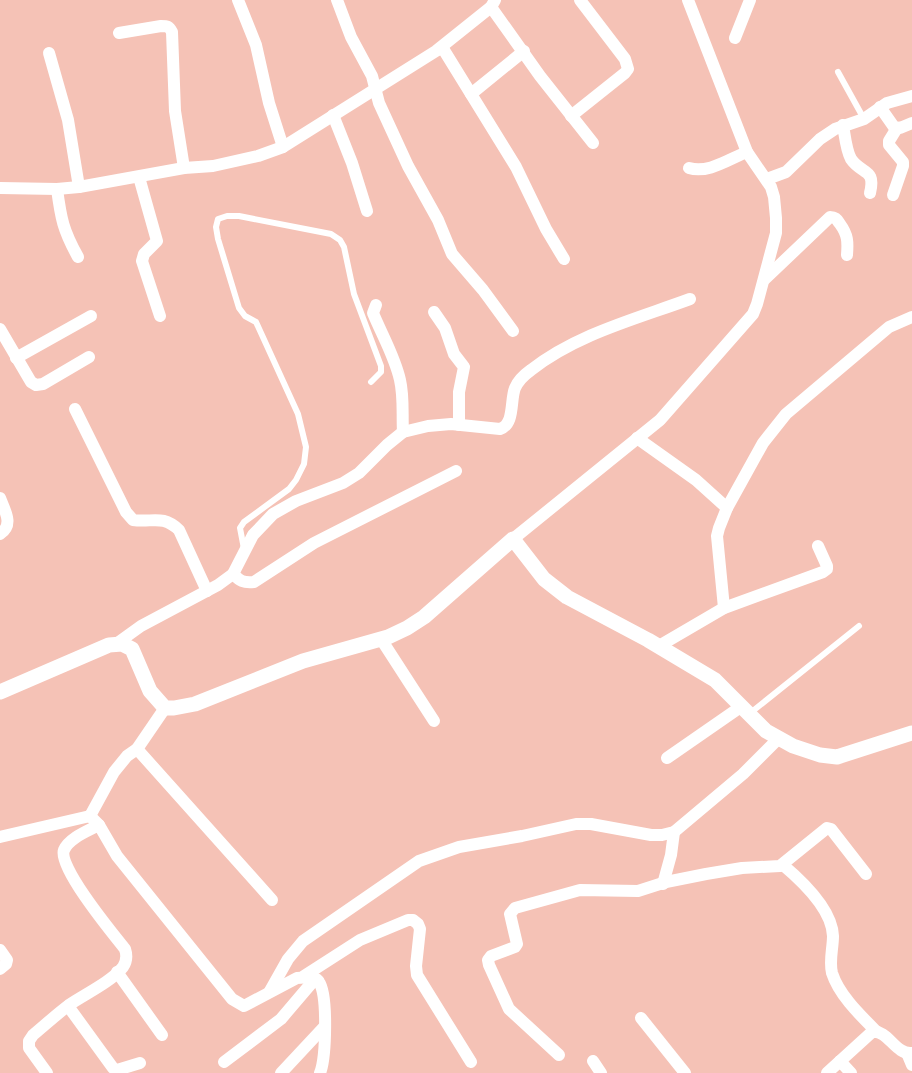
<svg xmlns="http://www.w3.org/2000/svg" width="912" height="1073" font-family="'Asap Condensed',sans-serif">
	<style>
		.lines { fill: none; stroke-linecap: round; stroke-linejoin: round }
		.service { stroke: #fff; stroke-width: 6 }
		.minor { stroke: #fff; stroke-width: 12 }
		.tertiary { stroke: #fff; stroke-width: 15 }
	</style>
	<rect width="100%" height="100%" fill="#f5c2b6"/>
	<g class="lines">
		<g class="service">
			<polyline points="838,72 864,119"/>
			<polyline points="244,549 240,528 244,522 289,489 296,480 304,464 306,447 298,414 256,322 245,316 239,308 218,239 216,227 218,219 227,216 239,216 331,234 340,240 344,247 354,294 381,366 381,372 371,382"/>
			<polyline points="749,714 859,626"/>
		</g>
		<g class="minor">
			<polyline points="238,0 256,45 269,103 283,147"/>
			<polyline points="337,0 351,37 372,76 379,103 408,166 438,220 452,254 483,290 513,331"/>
			<polyline points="491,7 540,76 593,143"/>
			<path d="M119,33L161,26C167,26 169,26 172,32L175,111L184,168"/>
			<polyline points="735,38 750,0"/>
			<polyline points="442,47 516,167 546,229 564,259"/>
			<polyline points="49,53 68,120 79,187"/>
			<polyline points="471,94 524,51"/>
			<polyline points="880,107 894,127 900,128 912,123"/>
			<polyline points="333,115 352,163 367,211"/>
			<polyline points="571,116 625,73 628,69 625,59 580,0"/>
			<path d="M843,125C845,136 846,150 851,159C862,175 876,168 870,193"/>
			<path d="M689,168C708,174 729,159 747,152"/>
			<polyline points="139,177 157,241 144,254 142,261 160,316"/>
			<polyline points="767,179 786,172 820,139 835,129 864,119 887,103 912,96"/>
			<polyline points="0,188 57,189 79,187 184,168 213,166 258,156 283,147 436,51 491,7 495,0"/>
			<path d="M57,189C61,219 63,230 78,257"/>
			<polyline points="893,195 903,166 903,162 889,145 889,141 897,128"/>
			<path d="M765,279L830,217C836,217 837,220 840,224C848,235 848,242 847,255"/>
			<path d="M376,305L373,313C382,335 395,357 400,380C404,397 402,415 403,432"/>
			<polyline points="434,312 445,328 454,354 464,367 459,392 459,425"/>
			<polyline points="0,329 31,382 36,385 43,384 89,357"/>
			<polyline points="16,358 91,316"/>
			<path d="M75,409L126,512L133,520C152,523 162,514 179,530L207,591"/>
			<polyline points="637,438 696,480 727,508"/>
			<path d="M0,498C5,511 14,525 0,534"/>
			<polyline points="513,539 660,420 753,314 757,304 776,233 776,218 774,197 771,187 747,152 688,0"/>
			<path d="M233,574C240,581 243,583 254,582L314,543L456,471"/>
			<polyline points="724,608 717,536 719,528 727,508 763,443 786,414 889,327 912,317"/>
			<polyline points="381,639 434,721"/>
			<path d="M116,644L141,626L218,585L233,574L253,535L273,514L296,501L343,483L359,473L387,445L403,432L428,426L451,424L500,429C515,424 510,400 515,388C518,381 524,375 531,370C577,334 636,319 690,299"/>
			<polyline points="659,646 724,608 823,572 827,569 827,566 818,546"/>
			<polyline points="137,749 272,900"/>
			<polyline points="667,758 742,706"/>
			<polyline points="90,816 114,772 127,756 137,749 165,708"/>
			<path d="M0,837L90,816L99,825L117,856L232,999L244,1006L297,978L312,977C315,978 318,980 319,982C328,995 326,1058 320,1073"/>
			<path d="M783,865C802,881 832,909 833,936C833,948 829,961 832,973C839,995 860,1015 876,1031"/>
			<polyline points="663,884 671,855 674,832"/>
			<polyline points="0,950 7,960 6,964 0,969"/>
			<polyline points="117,972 162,1035"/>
			<polyline points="304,976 360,940 408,920 413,920 418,924 420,929 416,966 417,975 471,1062"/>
			<polyline points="270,991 288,959 303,941 419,861 459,847 522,836 576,824 591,824 651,835 662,835 674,832 743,774 779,738"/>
			<polyline points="68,1006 113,1068 117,1070 140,1063"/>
			<polyline points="641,1018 685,1073"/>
			<polyline points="907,1053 912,1065"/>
			<polyline points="559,1055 509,1009 489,965 488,960 491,956 515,947 517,944 510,914 515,908 580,890 638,891 666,882 706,874 742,868 780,866 827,828 831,829 866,874"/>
			<polyline points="593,1061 601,1073"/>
			<polyline points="840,1061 851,1073"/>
			<polyline points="224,1062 281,1019 315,979"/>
			<path d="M47,1073L29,1048V1041L33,1035C45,1025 57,1014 69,1005C85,994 111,982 123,967C127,961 127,955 125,949C113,934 57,866 64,850C69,838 88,831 99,825"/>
			<polyline points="281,1073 324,1027"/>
			<path d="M827,1073L872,1032C888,1029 895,1055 912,1053"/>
		</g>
		<polyline class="tertiary" points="0,692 109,645 122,644 132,649 150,691 165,708 174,708 195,704 303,661 388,637 407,628 424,617 513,539 544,579 567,597 648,640 715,680 766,731 793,746 820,755 837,757 912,733"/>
	</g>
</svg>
